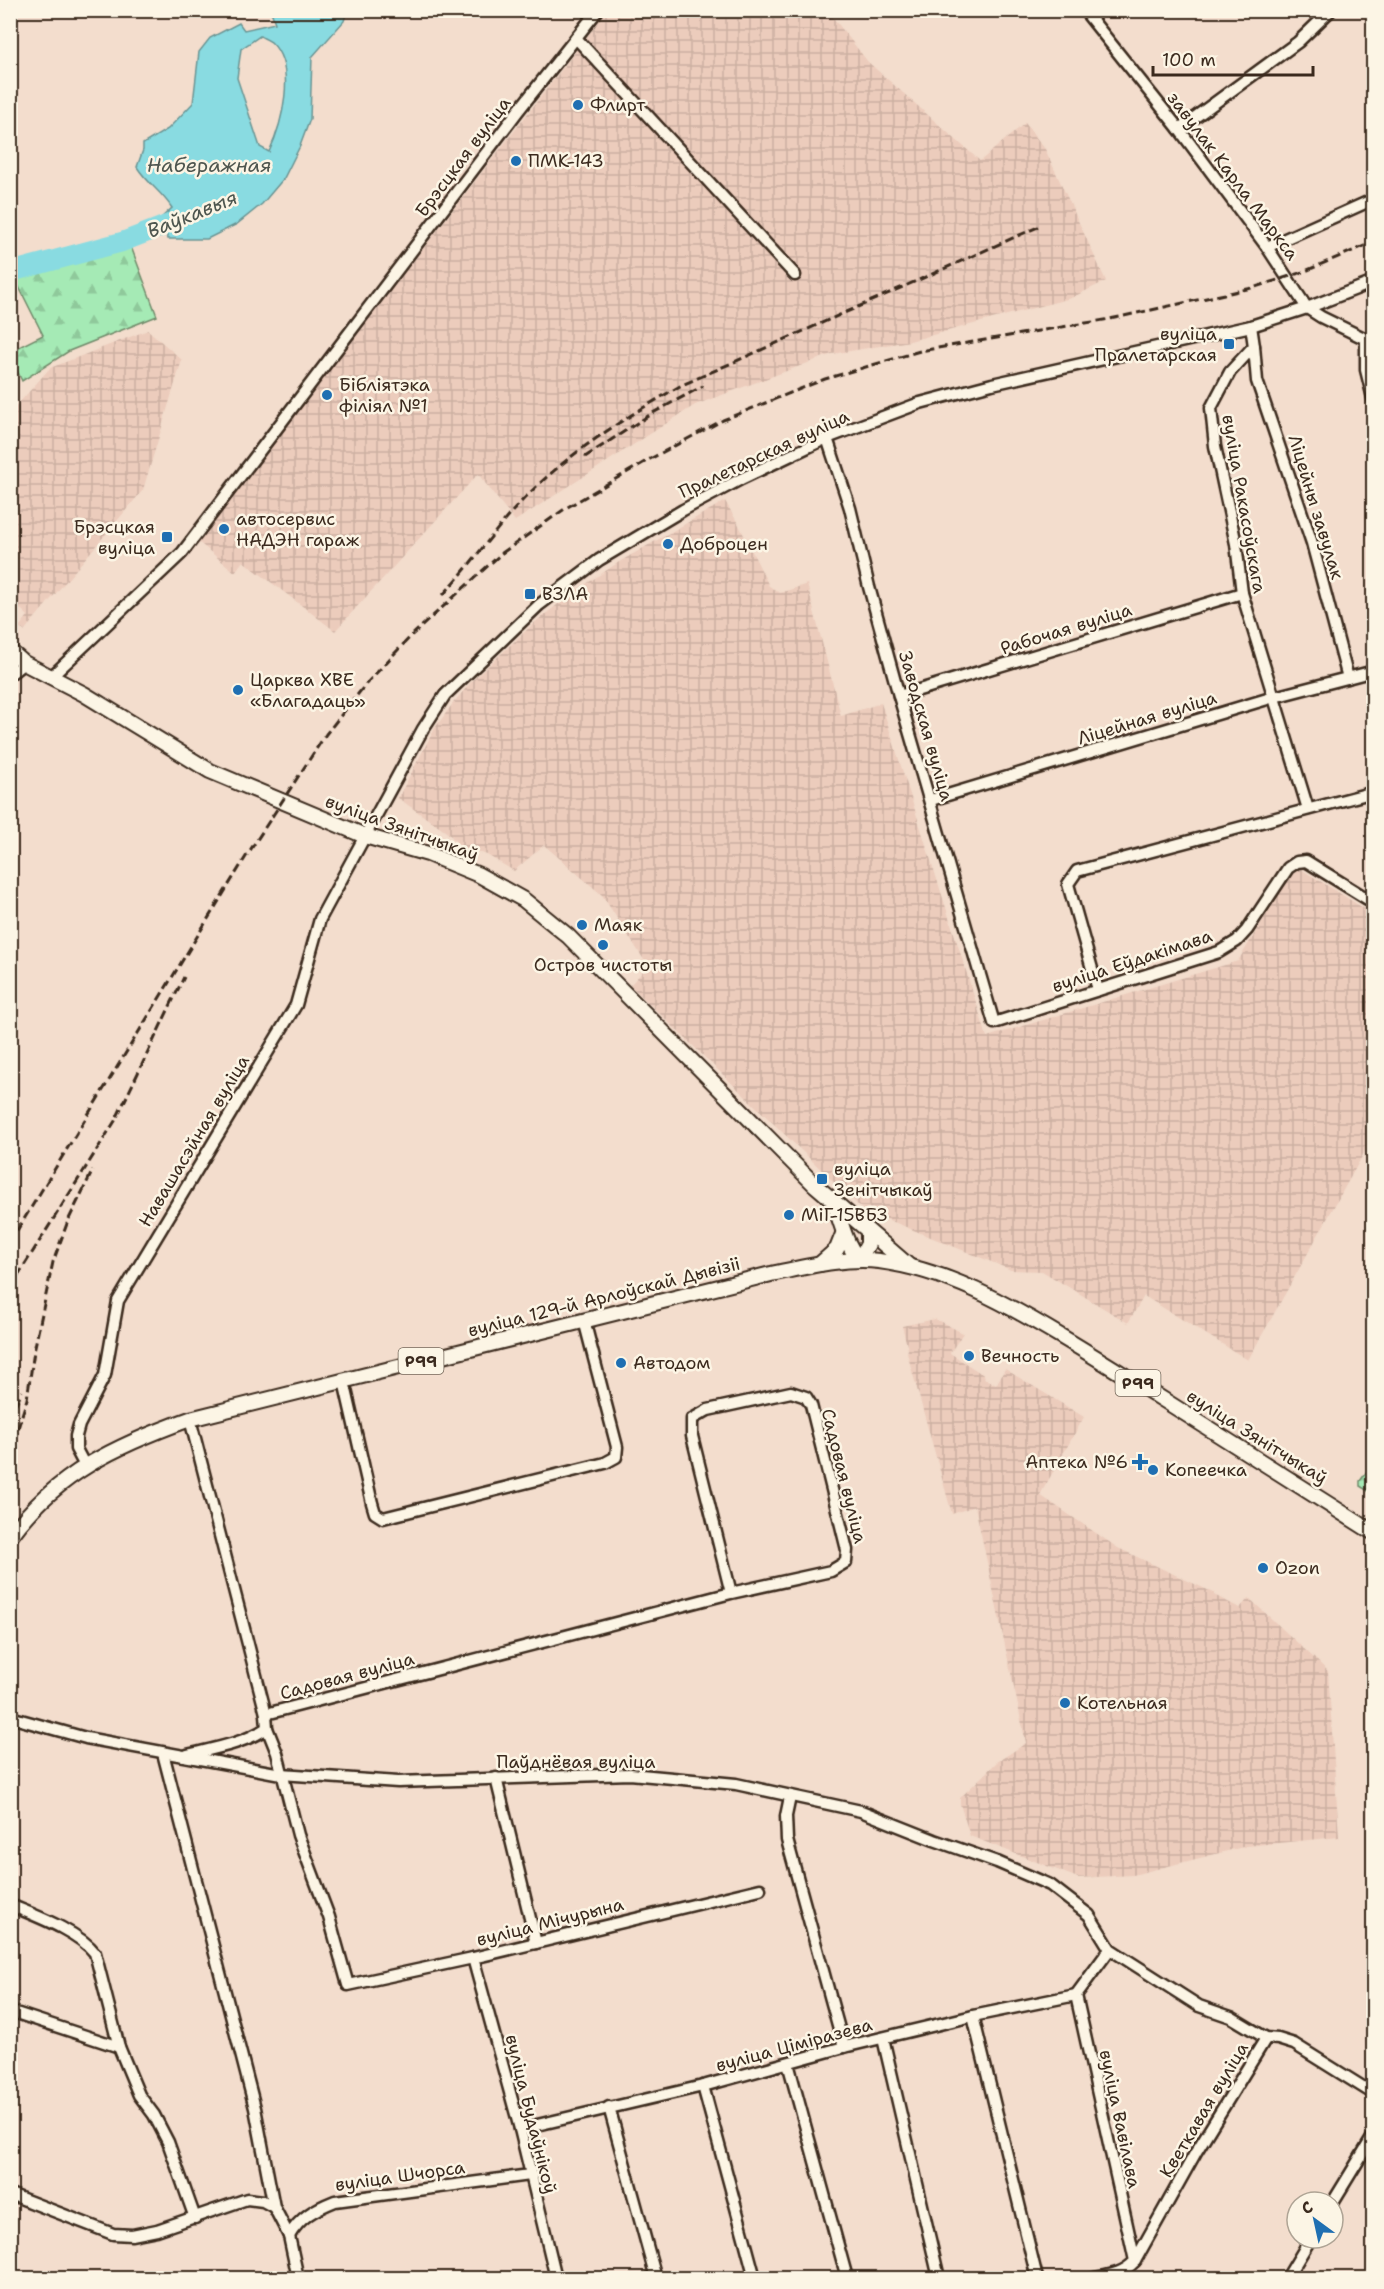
<svg xmlns="http://www.w3.org/2000/svg" width="1384" height="2289" font-family="'Shantell Sans',sans-serif">
	<style>
		.industrial { fill: url(#industrial-grid) }
		.forest { fill: url(#forest-firs); stroke: #708a6a; stroke-width: 1.5 }
		.water { fill: #89dbe1; stroke: #6a9493; stroke-width: 1.5; fill-rule: evenodd }
		.lines { fill: none; stroke-linecap: round; stroke-linejoin: round }
		.river { stroke: #89dbe1; stroke-width: 20 }
		.minor-casing { stroke: #3b2a1e; stroke-width: 15 }
		.major-casing { stroke: #3b2a1e; stroke-width: 18 }
		.minor { stroke: #fcf5e5; stroke-width: 10 }
		.major { stroke: #fcf5e5; stroke-width: 14 }
		.rail { stroke: #3b2a1e; stroke-width: 3; stroke-dasharray: 9 4.5; stroke-linecap: butt }
		.poi-dot { fill: #1f6fb2; stroke: #fcf5e5; stroke-width: 2 }
		.labels { text-anchor: middle; dominant-baseline: central; stroke-width: 5; stroke-linejoin: round; paint-order: stroke }
		.shield { fill: #fcf5e5; stroke: #75675a; stroke-width: 1.5 }
		.shield-label { font-size: 16px; font-weight: bold; fill: #3b2a1e }
		.poi-label { font-size: 18px; fill: #3b2a1e; stroke: #fcf5e5; text-anchor: start }
		.street-label { font-size: 18px; fill: #3b2a1e; stroke: #fcf5e5 }
		.water-label { font-size: 20px; font-style: italic; fill: #4e564f; stroke: #fcf5e5 }
	</style>
	<defs>
		<pattern id="industrial-grid" width="8" height="8" patternUnits="userSpaceOnUse" patternTransform="scale(1.5)"><rect width="8" height="8" fill="#ecccbc"/><path d="M0 4h8M4 0v8" fill="none" stroke="#cbafa1"/></pattern>
		<pattern id="forest-firs" width="22" height="20" patternUnits="userSpaceOnUse" patternTransform="scale(1.5)"><rect width="22" height="20" fill="#a5eab5"/><path d="M5 1l3.5 6h-7zM16 11l3.5 6h-7z" fill="#8fc99b"/></pattern>
	</defs>
	<rect width="100%" height="100%" fill="#f3ddcd"/>
	<filter id="ink" filterUnits="userSpaceOnUse"><feTurbulence type="fractalNoise" baseFrequency=".0167" numOctaves="2"/><feDisplacementMap in="SourceGraphic" scale="12" xChannelSelector="R" yChannelSelector="G"/><feConvolveMatrix kernelMatrix="1 2 1 2 8 2 1 2 1" color-interpolation-filters="sRGB"/></filter>
	<g filter="url(#ink)">
		<g class="industrial">
			<polygon points="607,11 828,11 868,62 980,161 1025,123 1045,149 1106,281 1071,298 910,341 832,354 695,405 515,521 478,474 335,631 243,561 235,572 197,541"/>
			<polygon points="148,330 182,360 143,490 24,631 19,627 28,616 21,609 17,614 11,608 11,412 50,368"/>
			<polygon points="725,501 739,525 769,586 780,593 807,584 841,716 881,703 987,1037 1238,961 1296,866 1373,914 1373,1137 1248,1360 1144,1296 1128,1323 1042,1271 1011,1270 862,1209 630,985 648,966 602,895 544,845 514,871 487,855 459,845 449,834 398,798 435,728 454,702 473,680 534,623 571,594 619,562"/>
			<polygon points="935,1319 963,1333 950,1353 985,1376 984,1378 996,1385 1005,1369 1084,1417 1040,1495 1118,1548 1214,1593 1214,1595 1240,1608 1249,1598 1328,1671 1339,1837 1247,1846 1133,1875 1078,1878 970,1836 960,1804 960,1798 997,1762 1026,1743 975,1506 952,1514 907,1353 908,1349 902,1326"/>
		</g>
		<g class="forest">
			<polygon points="130,244 157,316 69,351 22,381 11,358 11,351 43,335 14,277"/>
			<polygon points="1373,1463 1373,1494 1360,1486 1360,1481"/>
		</g>
		<path class="water" d="M271,11H347L344,21L312,57L310,119L300,146L284,178L262,204L237,224L207,239H168L161,218L172,208C162,192 147,183 137,167L143,150V144L168,129L193,103L199,52L210,38L239,23L244,30L275,23ZM260,36C263,38 269,40 272,43C297,68 282,124 269,152L260,147L237,78L241,49Z"/>
		<g class="lines">
			<polyline class="river" points="10,272 122,242 187,217"/>
			<g class="minor-casing">
				<g id="minor">
					<polyline points="1084,10 1179,129 1267,247 1307,308 1321,317 1374,343"/>
					<polyline points="576,38 795,275"/>
					<polyline points="1179,129 1298,42 1331,10"/>
					<polyline points="1267,247 1374,199"/>
					<polyline points="1251,326 1254,346 1230,372 1211,408 1215,446 1236,544 1242,593 1308,809"/>
					<polyline points="1366,340 1366,370 1374,402"/>
					<polyline points="1254,346 1257,381 1312,543 1348,678"/>
					<polyline points="827,438 850,508 869,587 899,696 994,1023 1219,952 1237,941 1247,930 1288,868 1297,862 1306,861 1374,903"/>
					<polyline points="10,674 24,663"/>
					<polyline points="51,677 182,553 518,111 598,10"/>
					<polyline points="899,696 1242,593"/>
					<polyline points="931,800 1274,697 1374,671"/>
					<polyline points="1098,990 1068,884 1077,871 1374,792"/>
					<polyline points="344,1381 372,1503 375,1513 383,1518 605,1463 616,1457 617,1447 584,1320"/>
					<polyline points="190,1419 266,1714 731,1593 692,1436 692,1419 708,1410 791,1392 806,1397 811,1405 847,1550 846,1562 831,1571 731,1593"/>
					<polyline points="85,1466 76,1449 76,1436 79,1425 105,1375 118,1301 296,1005 320,919 423,729 445,695 539,605 599,560 683,510 741,479 827,438 920,403 992,384 1251,326 1307,308 1374,282"/>
					<polyline points="266,1714 267,1728 277,1753 298,1835 329,1917 348,1985 473,1958 760,1889"/>
					<polyline points="10,1717 86,1738 281,1774 398,1782 630,1774 736,1784 861,1811 934,1840 997,1862 1050,1885 1089,1915 1110,1949 1199,2006 1231,2017 1266,2038 1278,2039 1294,2044 1374,2094"/>
					<polyline points="163,1753 255,2108 274,2207 289,2236 298,2278"/>
					<path d="M187,1755C215,1748 243,1744 267,1728"/>
					<polyline points="496,1778 536,1943"/>
					<polyline points="790,1797 786,1816 787,1840 844,2047"/>
					<path d="M10,1905C36,1916 78,1931 95,1953L119,2047L139,2095L154,2115L168,2142L195,2218"/>
					<polyline points="473,1958 520,2129 556,2278"/>
					<polyline points="10,2011 119,2047"/>
					<polyline points="973,2016 1037,2278"/>
					<polyline points="883,2038 939,2278"/>
					<polyline points="788,2063 847,2278"/>
					<polyline points="703,2086 755,2278"/>
					<polyline points="609,2107 656,2278"/>
					<polyline points="520,2129 703,2086 844,2047 973,2016 1076,1995"/>
					<polyline points="10,2194 113,2234 132,2235 157,2230 247,2199 263,2201 274,2207"/>
					<polyline points="1333,2202 1374,2135"/>
					<path d="M289,2236C300,2217 315,2209 335,2201L530,2175"/>
					<polyline points="1135,2261 1196,2152 1266,2038"/>
					<path d="M1094,2278C1110,2275 1123,2274 1135,2261L1076,1995L1110,1949"/>
					<polyline points="1287,2278 1311,2238"/>
				</g>
			</g>
			<g class="major-casing">
				<g id="major">
					<polyline points="10,651 24,663 84,694 210,771 365,836 428,854 479,875 524,900 568,936 815,1185 909,1266"/>
					<path d="M834,1205C843,1225 844,1242 859,1260"/>
					<polyline points="859,1260 868,1244 868,1232"/>
					<polyline points="820,1264 837,1249 843,1234"/>
					<path d="M10,1537C56,1473 118,1445 190,1419L771,1274C806,1267 843,1257 879,1261C947,1270 1005,1303 1062,1337C1097,1358 1132,1380 1167,1402C1236,1446 1305,1489 1374,1533"/>
				</g>
			</g>
			<use href="#minor" class="minor"/>
			<use href="#major" class="major"/>
			<g class="rail">
				<polyline points="585,457 651,414 703,386"/>
				<path d="M443,595C470,566 493,532 520,503C566,454 623,419 680,386L1040,226"/>
				<polyline points="10,1242 247,855 326,734 366,684 412,635 502,553 566,508 650,459 723,420 825,379 920,351 1110,319 1252,288 1303,272 1374,242"/>
				<polyline points="10,1288 115,1121 184,977"/>
				<polyline points="10,1416 22,1391"/>
				<polyline points="10,1454 27,1399 34,1351 53,1262 68,1221 93,1170"/>
			</g>
		</g>
	</g>
	<g class="poi-dot">
		<circle cx="578" cy="105" r="6"/>
		<circle cx="516" cy="161" r="6"/>
		<rect x="1223" y="338" width="12" height="12" rx="3"/>
		<circle cx="327" cy="395" r="6"/>
		<circle cx="224" cy="529" r="6"/>
		<rect x="161" y="531" width="12" height="12" rx="3"/>
		<circle cx="668" cy="544" r="6"/>
		<rect x="524" y="588" width="12" height="12" rx="3"/>
		<circle cx="238" cy="690" r="6"/>
		<circle cx="582" cy="925" r="6"/>
		<circle cx="603" cy="945" r="6"/>
		<rect x="816" y="1173" width="12" height="12" rx="3"/>
		<circle cx="789" cy="1215" r="6"/>
		<circle cx="969" cy="1356" r="6"/>
		<circle cx="621" cy="1363" r="6"/>
		<path d="M1137 1453h6v6h6v6h-6v6h-6v-6h-6v-6h6z"/>
		<circle cx="1153" cy="1470" r="6"/>
		<circle cx="1263" cy="1568" r="6"/>
		<circle cx="1065" cy="1703" r="6"/>
	</g>
	<g class="labels">
		<g class="shield">
			<rect x="398.5" y="1348" width="45" height="26" rx="4.5"/>
			<rect x="1115.5" y="1370" width="45" height="26" rx="4.5"/>
		</g>
		<g class="shield-label">
			<text x="421" y="1361">Р99</text>
			<text x="1138" y="1383">Р99</text>
		</g>
		<g class="poi-label">
			<text x="590" y="105">Флирт</text>
			<text x="528" y="161">ПМК-143</text>
			<text x="1217" y="334" text-anchor="end">вуліца<tspan x="1217" dy="21">Пралетарская</tspan></text>
			<text x="339" y="385">Бібліятэка<tspan x="339" dy="21">філіял №1</tspan></text>
			<text x="236" y="519">автосервис<tspan x="236" dy="21">НАДЭН гараж</tspan></text>
			<text x="155" y="527" text-anchor="end">Брэсцкая<tspan x="155" dy="21">вуліца</tspan></text>
			<text x="680" y="544">Доброцен</text>
			<text x="542" y="594">ВЗЛА</text>
			<text x="250" y="680">Царква ХВЕ<tspan x="250" dy="21">«Благадаць»</tspan></text>
			<text x="594" y="925">Маяк</text>
			<text x="603" y="965" text-anchor="middle">Остров чистоты</text>
			<text x="834" y="1169">вуліца<tspan x="834" dy="21">Зенітчыкаў</tspan></text>
			<text x="801" y="1215">МіГ-15ВБЗ</text>
			<text x="981" y="1356">Вечность</text>
			<text x="633" y="1363">Автодом</text>
			<text x="1128" y="1462" text-anchor="end">Аптека №6</text>
			<text x="1165" y="1470">Копеечка</text>
			<text x="1275" y="1568">Ozon</text>
			<text x="1077" y="1703">Котельная</text>
		</g>
		<g class="street-label">
			<text transform="translate(463 157) rotate(-53)">Брэсцкая вуліца</text>
			<text transform="translate(1233 176) rotate(53)">завулак Карла Маркса</text>
			<text transform="translate(764 454) rotate(-25)">Пралетарская вуліца</text>
			<text transform="translate(1244 504) rotate(80)">вуліца Ракасоўскага</text>
			<text transform="translate(1316 507) rotate(73)">Ліцейны завулак</text>
			<text transform="translate(1066 629) rotate(-17)">Рабочая вуліца</text>
			<text transform="translate(1147 718) rotate(-17)">Ліцейная вуліца</text>
			<text transform="translate(926 726) rotate(74)">Заводская вуліца</text>
			<text transform="translate(402 828) rotate(20)">вуліца Зянітчыкаў</text>
			<text transform="translate(1132 961) rotate(-18)">вуліца Еўдакімава</text>
			<text transform="translate(194 1141) rotate(-59)">Навашасэйная вуліца</text>
			<text transform="translate(604 1297) rotate(-14)">вуліца 129-й Арлоўскай Дывізіі</text>
			<text transform="translate(1257 1437) rotate(32)">вуліца Зянітчыкаў</text>
			<text transform="translate(844 1476) rotate(76)">Садовая вуліца</text>
			<text transform="translate(347 1676) rotate(-15)">Садовая вуліца</text>
			<text x="576" y="1762">Паўднёвая вуліца</text>
			<text transform="translate(550 1922) rotate(-14)">вуліца Мічурына</text>
			<text transform="translate(794 2045) rotate(-15)">вуліца Ціміразева</text>
			<text transform="translate(1204 2110) rotate(-59)">Кветкавая вуліца</text>
			<text transform="translate(531 2114) rotate(76)">вуліца Будаўнікоў</text>
			<text transform="translate(1120 2119) rotate(78)">вуліца Вавілава</text>
			<text transform="translate(400 2176) rotate(-8)">вуліца Шчорса</text>
		</g>
		<g class="water-label">
			<text x="209" y="165">Наберажная</text>
			<text transform="translate(192 214) rotate(-22)">Ваўкавыя</text>
		</g>
	</g>
	<rect width="1384" height="2289" fill="none" stroke="#fcf5e5" stroke-width="36"/>
	<rect x="18" y="18" width="1348" height="2253" fill="none" stroke="#3b2a1e" stroke-width="2" filter="url(#ink)"/>
	<g transform="translate(1315 2220) rotate(327)"><circle r="28" fill="#fcf5e5" stroke="#afa495" stroke-width="1.5"/>
	<path d="M0-4.5L10 22L0 15L-10 22Z" fill="#1f6fb2"/>
	<text y="-9" font-size="16" font-weight="bold" text-anchor="middle" fill="#3b2a1e">С</text>
	</g>
	<path d="M1153 66v9h160v-9" fill="none" stroke="#3b2a1e" stroke-width="3"/>
	<text x="1162" y="66" font-size="18" fill="#3b2a1e" stroke="#fcf5e5" stroke-width="4.5" paint-order="stroke">100 m</text>
</svg>
